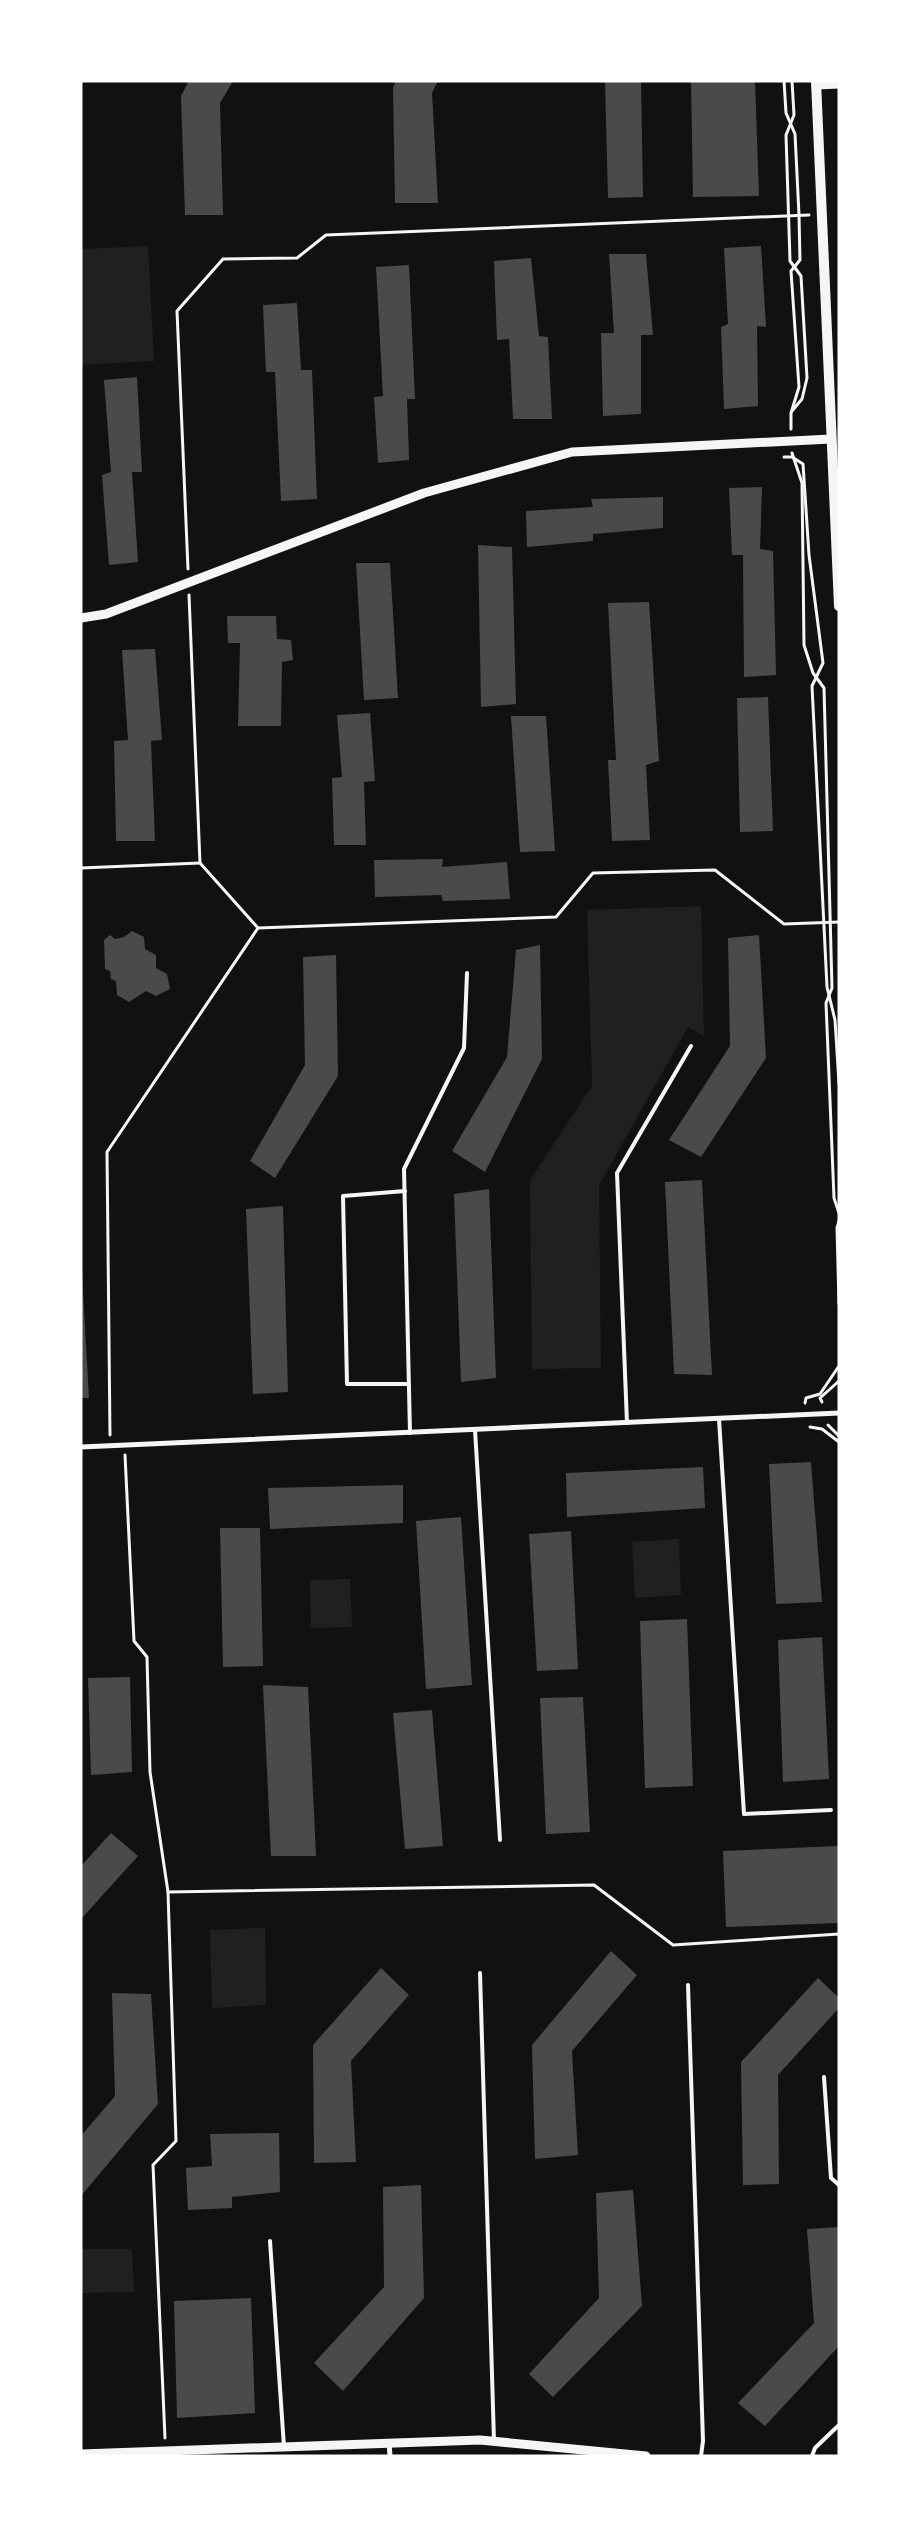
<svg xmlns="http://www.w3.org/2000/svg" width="920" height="2537" font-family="Figtree,sans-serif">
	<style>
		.green { fill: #202020 }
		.building { fill: #4a4a4a }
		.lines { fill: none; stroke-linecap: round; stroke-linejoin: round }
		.path { stroke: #f5f5f5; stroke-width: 3 }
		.service { stroke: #f5f5f5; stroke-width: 4 }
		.minor { stroke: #f5f5f5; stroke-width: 5 }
		.tertiary { stroke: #f5f5f5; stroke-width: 9 }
		.secondary { stroke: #f5f5f5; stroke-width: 10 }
	</style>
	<rect width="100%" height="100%" fill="#111"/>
	<g class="green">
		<polygon points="148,246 154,361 81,365 81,249"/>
		<polygon points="701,906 704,1036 688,1027 599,1185 601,1368 532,1369 530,1180 592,1086 587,910"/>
		<polygon points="679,1539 681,1595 635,1598 632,1542"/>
		<polygon points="350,1579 352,1627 311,1628 310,1580"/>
		<polygon points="265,1928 266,2005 212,2008 210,1930"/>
		<polygon points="81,2249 132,2249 134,2292 81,2293"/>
	</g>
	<g class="building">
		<polygon points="189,81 233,81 220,103 223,215 185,215 181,96"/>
		<polygon points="396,81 438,81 432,93 438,203 395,203 393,88"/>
		<polygon points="605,81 641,81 643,197 608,198"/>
		<polygon points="691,81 755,81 759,196 693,197"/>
		<polygon points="761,246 766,327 757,326 758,406 724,409 721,327 728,324 724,248"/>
		<polygon points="609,254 646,254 653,335 641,335 641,414 603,416 601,333 614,333"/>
		<polygon points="531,258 539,336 548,337 552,419 513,419 509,339 497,340 494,261"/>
		<polygon points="409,265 415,399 407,399 409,460 378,463 374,397 383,396 376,267"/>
		<polygon points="297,303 301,370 312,370 317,499 281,501 275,372 266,372 263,305"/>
		<polygon points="137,377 142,472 132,472 138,562 109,565 102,475 111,472 104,380"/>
		<polygon points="762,487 760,549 773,551 776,675 744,677 743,555 732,555 729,488"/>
		<polygon points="663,497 663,528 593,534 593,541 527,547 526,511 593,507 591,499"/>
		<polygon points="478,545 512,547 516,704 481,707"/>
		<polygon points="356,563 390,563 398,698 364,700"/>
		<polygon points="649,602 659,761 646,765 650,840 612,841 608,760 616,760 608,603"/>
		<polygon points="227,616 276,616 277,639 291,640 293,660 282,662 281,726 238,726 240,643 228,643"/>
		<polygon points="155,649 162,740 151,741 155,841 116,841 114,741 128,740 122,650"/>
		<polygon points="768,697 773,831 740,832 737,698"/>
		<polygon points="370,713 375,781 364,782 366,845 334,845 332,778 342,777 337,715"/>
		<polygon points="511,716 546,716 555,851 520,852"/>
		<polygon points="443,859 442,867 507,862 510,899 443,901 441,895 375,897 374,860"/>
		<polygon points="132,931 144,937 145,949 156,955 156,968 167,974 170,989 156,996 146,991 129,1002 117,995 116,981 111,979 110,971 105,969 104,940 110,935 115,939 124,937"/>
		<polygon points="759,935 766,1058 701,1157 669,1140 730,1046 728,938"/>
		<polygon points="540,945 542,1059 485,1172 452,1151 507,1057 516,950"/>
		<polygon points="336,955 338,1076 275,1178 250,1161 305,1065 303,957"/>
		<polygon points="702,1180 712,1375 674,1374 665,1182"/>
		<polygon points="489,1189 496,1378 461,1382 454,1194"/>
		<polygon points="283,1206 288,1392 253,1394 246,1209"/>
		<polygon points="81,1256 89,1398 81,1398"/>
		<polygon points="811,1462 822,1602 776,1604 769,1464"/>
		<polygon points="703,1467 705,1508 567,1517 566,1473"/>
		<polygon points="403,1485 403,1523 270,1529 268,1488"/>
		<polygon points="461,1517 472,1685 426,1689 416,1521"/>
		<polygon points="220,1528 260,1528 263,1666 223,1667"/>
		<polygon points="571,1531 578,1669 537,1671 529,1534"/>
		<polygon points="687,1619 693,1786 645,1788 640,1621"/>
		<polygon points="822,1637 829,1779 783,1782 778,1640"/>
		<polygon points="130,1677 132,1772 91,1775 88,1678"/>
		<polygon points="263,1685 308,1687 316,1856 271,1856"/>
		<polygon points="583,1697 590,1832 546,1834 540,1698"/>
		<polygon points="432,1710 443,1846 405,1849 393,1713"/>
		<polygon points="111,1833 138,1856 81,1919 81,1866"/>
		<polygon points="839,1846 839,1923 726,1927 723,1851"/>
		<polygon points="611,1951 637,1975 572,2051 578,2155 535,2159 532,2045"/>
		<polygon points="381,1968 409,1995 351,2061 356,2162 314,2163 313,2045"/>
		<polygon points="818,1978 839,1998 839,2008 778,2075 779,2184 743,2185 741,2062"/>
		<polygon points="112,1993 151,1994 158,2104 81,2196 81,2136 115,2096"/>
		<polygon points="279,2133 280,2192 232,2197 232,2208 188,2210 186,2168 212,2166 210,2134"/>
		<polygon points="421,2185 424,2298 343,2391 314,2363 384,2287 383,2187"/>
		<polygon points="633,2190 642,2306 553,2397 529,2374 599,2298 596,2193"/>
		<polygon points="839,2227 839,2346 765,2426 738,2403 814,2323 807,2229"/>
		<polygon points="251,2298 255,2413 177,2418 174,2301"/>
	</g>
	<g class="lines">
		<g class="path">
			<polyline points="784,81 786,113 795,134 799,215 800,260 791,271 799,387 791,413 791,429"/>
			<polyline points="792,411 802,399 807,378 801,276 790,261 786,135 794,115 792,81"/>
			<polyline points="792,453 802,483 804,645 813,673 824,688 832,988 826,1003 834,1198 839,1213"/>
			<polyline points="784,457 792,457 803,464 809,555 823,663 812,686 827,987 835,1020 839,1083"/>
			<polyline points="188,569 177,311 223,259 297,258 326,235 809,215"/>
			<polyline points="189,595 200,863 258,928"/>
			<polyline points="81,868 200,863"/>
			<polyline points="839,1221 837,1228 839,1304"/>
			<polyline points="822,1402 820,1398 839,1381"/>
			<polyline points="805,1403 806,1398 820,1394 839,1366"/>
			<polyline points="828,1425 839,1436"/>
			<polyline points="810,1427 822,1429 839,1442"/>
			<polyline points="110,1435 107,1152 258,928 556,917 593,873 715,870 784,924 839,922"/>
			<polyline points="125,1455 134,1641 147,1657 150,1772 168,1892 176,2141 153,2165 165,2438"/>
			<polyline points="168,1892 594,1885 673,1945 839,1934"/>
		</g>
		<g class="service">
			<polyline points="405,1191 343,1196 347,1384 409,1384"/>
			<polyline points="719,1419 744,1814 831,1810"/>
			<polyline points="627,1423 617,1173 691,1046"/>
			<polyline points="475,1430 500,1840"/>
			<polyline points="410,1433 404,1169 464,1048 467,973"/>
			<polyline points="480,1973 494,2441"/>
			<polyline points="688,1985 703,2441 701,2456"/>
			<polyline points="824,2077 831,2178 839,2185"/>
			<polyline points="270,2241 284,2447"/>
			<polyline points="812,2456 815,2448 839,2425"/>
		</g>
		<g class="minor">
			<polyline points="81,1447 839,1413"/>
			<polyline points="389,2443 390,2456"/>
		</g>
		<g class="tertiary">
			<polyline points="816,85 839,84"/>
			<polyline points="81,618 106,614 424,493 572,452 831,439"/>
			<polyline points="81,2454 480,2440 646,2456"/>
		</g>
		<polyline class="secondary" points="816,81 839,606"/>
	</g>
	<rect width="920" height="2537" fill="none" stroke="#ffffff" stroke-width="165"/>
</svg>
